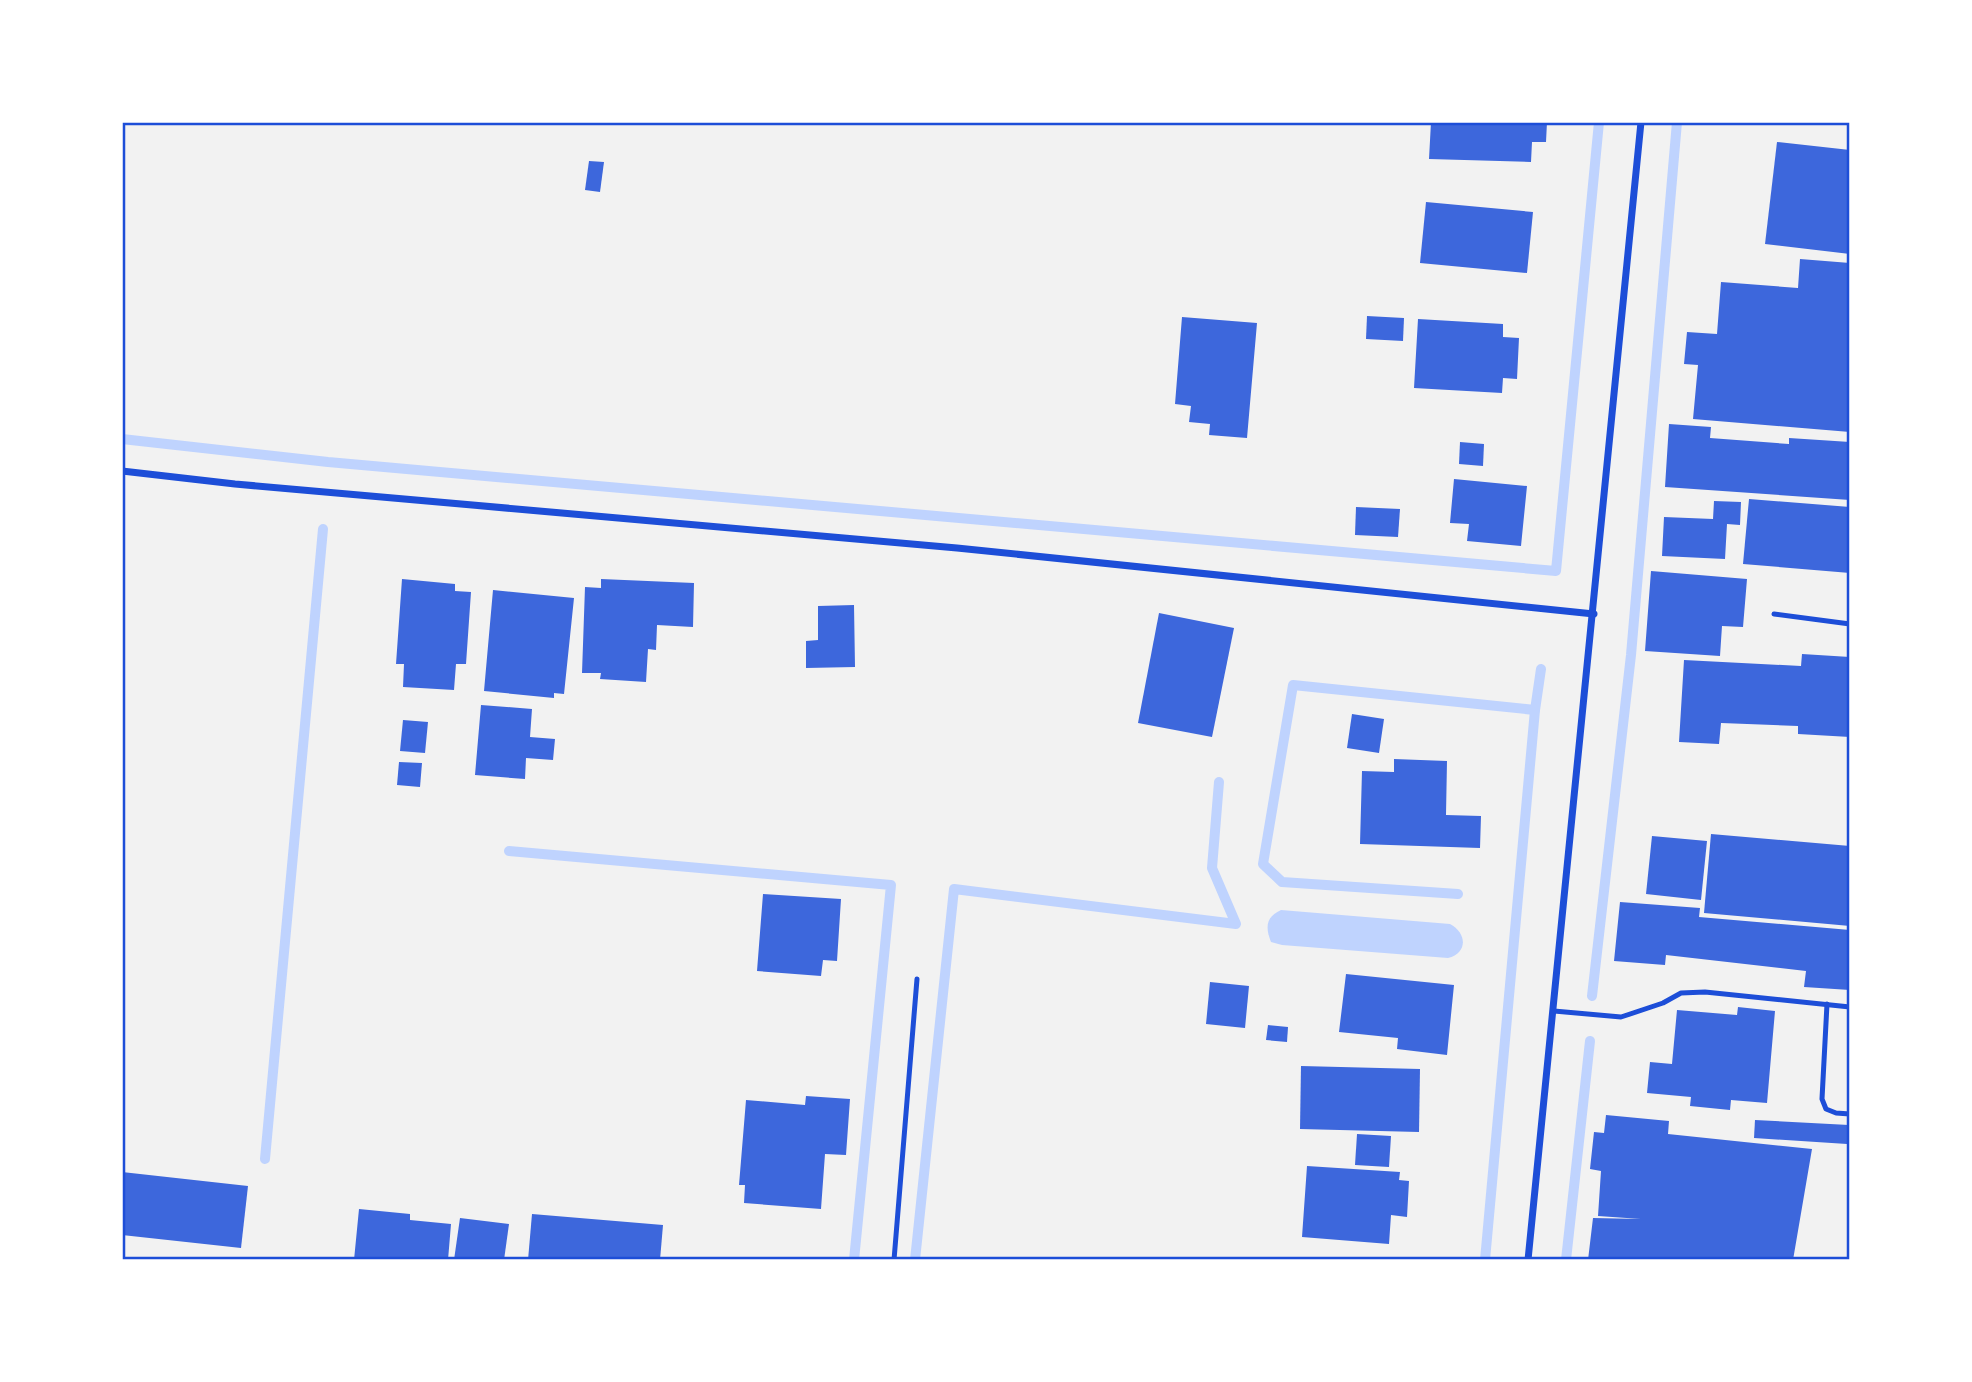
<svg xmlns="http://www.w3.org/2000/svg" width="1972" height="1382" font-family="Raleway,sans-serif">
	<style>
		.water { fill: #bfd3fe }
		.lines { fill: none; stroke-linecap: round; stroke-linejoin: round }
		.stream { stroke: #bfd3fe; stroke-width: 10 }
		.building { fill: #3d67dc }
		.service { stroke: #1d4ed8; stroke-width: 5 }
		.minor { stroke: #1d4ed8; stroke-width: 7 }
		.neatline { fill: none; stroke: #1d4ed8; stroke-width: 2.5 }
	</style>
	<rect width="100%" height="100%" fill="#f2f2f2"/>
	<path class="water" d="M1281,910L1450,924C1467,933 1468,953 1448,958L1282,945L1271,942C1265,927 1266,917 1281,910Z"/>
	<g class="lines">
		<g class="stream">
			<polyline points="122,439 328,462 1556,571 1599,122"/>
			<polyline points="509,851 891,885 854,1260"/>
			<polyline points="1458,894 1282,882 1263,864 1293,685 1535,710"/>
			<polyline points="1592,996 1631,655 1677,122"/>
			<polyline points="265,1159 323,529"/>
			<polyline points="915,1260 954,889 1236,924 1212,868 1219,782"/>
			<polyline points="1485,1260 1535,710 1541,669"/>
			<polyline points="1566,1260 1590,1041"/>
		</g>
	</g>
	<g class="building">
		<polygon points="1431,122 1547,122 1546,142 1532,142 1531,162 1429,159"/>
		<polygon points="1777,142 1850,150 1850,254 1765,244"/>
		<polygon points="589,161 604,162 600,192 585,190"/>
		<polygon points="1426,202 1533,212 1527,273 1420,263"/>
		<polygon points="1800,259 1850,263 1850,432 1693,419 1698,365 1684,364 1687,332 1717,334 1721,282 1798,288"/>
		<polygon points="1367,316 1404,318 1403,341 1366,339"/>
		<polygon points="1182,317 1257,323 1247,438 1209,435 1210,424 1189,422 1191,406 1175,404"/>
		<polygon points="1418,319 1503,324 1503,337 1519,338 1517,379 1503,378 1502,393 1414,388"/>
		<polygon points="1669,424 1711,427 1710,438 1789,444 1789,438 1850,442 1850,500 1665,487"/>
		<polygon points="1460,442 1484,444 1483,466 1459,464"/>
		<polygon points="1454,479 1527,486 1521,546 1467,541 1469,524 1450,523"/>
		<polygon points="1749,499 1850,507 1850,573 1743,564"/>
		<polygon points="1714,501 1741,502 1740,525 1727,524 1725,559 1662,556 1664,517 1713,519"/>
		<polygon points="1356,507 1400,509 1398,537 1355,535"/>
		<polygon points="1651,571 1747,579 1743,627 1722,626 1720,656 1645,651"/>
		<polygon points="402,579 455,584 455,591 471,592 466,664 456,664 454,690 403,687 404,664 396,664"/>
		<polygon points="601,579 694,583 693,627 657,625 656,650 648,649 646,682 600,679 601,673 582,673 585,587 601,588"/>
		<polygon points="493,590 574,598 564,694 554,693 554,698 484,691"/>
		<polygon points="854,605 855,667 806,668 806,641 818,640 818,606"/>
		<polygon points="1159,613 1234,628 1212,737 1138,723"/>
		<polygon points="1802,654 1850,657 1850,737 1798,734 1798,726 1721,723 1719,744 1679,742 1684,660 1801,666"/>
		<polygon points="481,705 532,709 530,737 555,739 553,760 526,758 525,779 475,775"/>
		<polygon points="1352,714 1384,719 1379,753 1347,748"/>
		<polygon points="403,720 428,722 425,753 400,751"/>
		<polygon points="1394,759 1447,761 1446,815 1481,816 1480,848 1360,844 1362,771 1394,772"/>
		<polygon points="399,762 422,763 420,787 397,785"/>
		<polygon points="1711,834 1850,846 1850,926 1704,913"/>
		<polygon points="1652,836 1707,841 1701,900 1646,894"/>
		<polygon points="763,894 841,899 837,961 823,960 821,976 757,971"/>
		<polygon points="1620,902 1700,908 1699,917 1850,930 1850,990 1804,987 1806,971 1666,955 1665,965 1614,961"/>
		<polygon points="1346,974 1454,985 1447,1055 1397,1049 1398,1038 1339,1032"/>
		<polygon points="1210,982 1249,986 1245,1028 1206,1024"/>
		<polygon points="1738,1007 1775,1011 1767,1103 1731,1100 1730,1110 1690,1106 1691,1097 1647,1093 1650,1062 1672,1064 1677,1010 1737,1015"/>
		<polygon points="1268,1025 1288,1027 1287,1042 1266,1040"/>
		<polygon points="1301,1066 1420,1069 1419,1132 1300,1129"/>
		<polygon points="806,1096 850,1099 846,1155 825,1154 821,1209 744,1203 745,1185 739,1185 746,1100 805,1105"/>
		<polygon points="1606,1115 1669,1121 1668,1134 1812,1149 1793,1260 1588,1260 1593,1218 1641,1219 1598,1216 1601,1171 1590,1169 1594,1132 1604,1133"/>
		<polygon points="1755,1120 1849,1125 1847,1144 1754,1138"/>
		<polygon points="1357,1134 1391,1136 1389,1167 1355,1165"/>
		<polygon points="1307,1166 1400,1172 1399,1180 1409,1181 1407,1217 1391,1215 1389,1244 1302,1237"/>
		<polygon points="122,1172 248,1186 241,1248 122,1235"/>
		<polygon points="359,1209 410,1214 410,1220 451,1224 448,1260 354,1260"/>
		<polygon points="532,1214 663,1225 660,1260 528,1260"/>
		<polygon points="460,1218 509,1224 504,1260 454,1260"/>
	</g>
	<g class="lines">
		<g class="service">
			<polyline points="1774,614 1850,624"/>
			<polyline points="1827,1004 1822,1099 1826,1109 1836,1113 1850,1114"/>
			<polyline points="1554,1011 1621,1017 1663,1003 1681,993 1705,992 1850,1007"/>
			<polyline points="894,1260 917,979"/>
		</g>
		<g class="minor">
			<polyline points="122,471 235,484 957,548 1594,614"/>
			<polyline points="1528,1260 1641,122"/>
		</g>
	</g>
	<rect width="1972" height="1382" fill="none" stroke="#ffffff" stroke-width="248"/>
	<rect x="124" y="124" width="1724" height="1134" class="neatline"/>
</svg>
